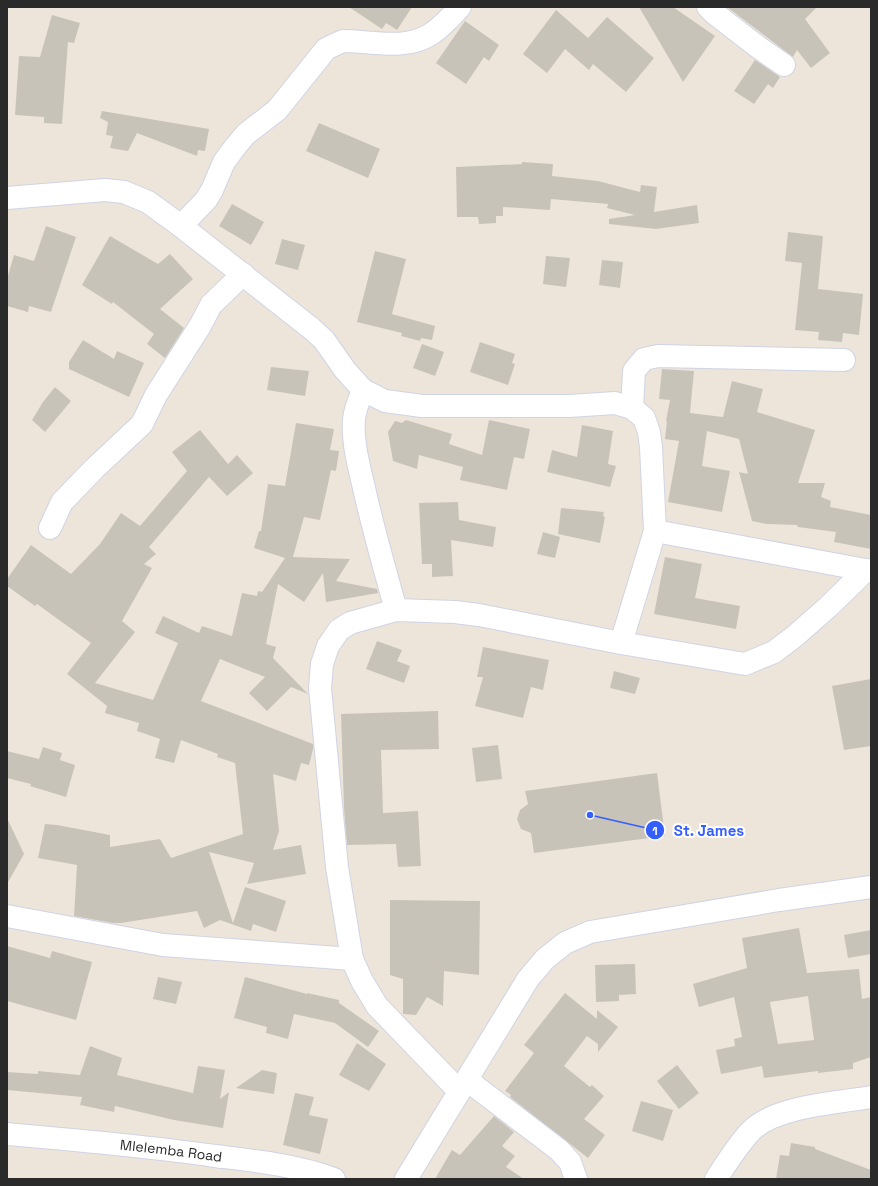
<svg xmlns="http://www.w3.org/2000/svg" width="878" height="1186" font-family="'Space Grotesk',sans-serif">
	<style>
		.building { fill: #c8c3b9; fill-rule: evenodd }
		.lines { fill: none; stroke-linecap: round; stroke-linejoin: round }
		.minor-casing { stroke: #cfd4e4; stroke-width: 24 }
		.minor { stroke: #fff; stroke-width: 22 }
		.labels { text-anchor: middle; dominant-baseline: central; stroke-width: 4; stroke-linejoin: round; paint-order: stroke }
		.street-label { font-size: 14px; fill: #2a2a2a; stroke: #fff }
		.leader { fill: none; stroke: #355eff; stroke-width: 1.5 }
		.callout-dot { fill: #355eff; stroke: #fff; stroke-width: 1.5 }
		.mark-label { font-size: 12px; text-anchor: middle; font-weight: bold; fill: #fff }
		.callout-label { font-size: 15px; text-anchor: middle; font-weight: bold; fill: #355eff; stroke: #fff; stroke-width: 4; stroke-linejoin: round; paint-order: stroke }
	</style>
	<rect width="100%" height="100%" fill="#ede5da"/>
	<g class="building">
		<polygon points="349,7 412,7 397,30 386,23 382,29"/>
		<polygon points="639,7 673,7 715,36 683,82"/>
		<polygon points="727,7 817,7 805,19 830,53 811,68 797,50 793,57"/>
		<polygon points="556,10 588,38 607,17 654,58 626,92 593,64 589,70 565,49 547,73 523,54"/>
		<polygon points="52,15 80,23 74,43 68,42 62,124 44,123 44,117 15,115 19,56 40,57"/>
		<polygon points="465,21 499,45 489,61 484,57 466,84 436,63"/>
		<polygon points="755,60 780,77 773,88 768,84 754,104 734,91"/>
		<polygon points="102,111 209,129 205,151 198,150 197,156 137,133 128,151 110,148 113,136 106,135 108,122 100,118"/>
		<polygon points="319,123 380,149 368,178 306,151"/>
		<polygon points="522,162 553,164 552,176 598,181 640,192 641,185 657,187 654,212 697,205 699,223 656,229 609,224 609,219 635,215 607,208 608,204 551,199 550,210 503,207 503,216 496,216 496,223 479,224 478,217 457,217 456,167 522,164"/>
		<polygon points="232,204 264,222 251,245 219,226"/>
		<polygon points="46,226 76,237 51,312 29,306 28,312 7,306 7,279 14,255 34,261"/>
		<polygon points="788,232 823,236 818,289 863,294 859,335 843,333 842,342 818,340 819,332 795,330 802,263 785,261"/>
		<polygon points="110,236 158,264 170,254 193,279 160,309 184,328 165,358 147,344 154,334 113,302 112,304 82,285"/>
		<polygon points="282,239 305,245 298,270 275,264"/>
		<polygon points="375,251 406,259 392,314 435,326 432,340 421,338 420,341 401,336 402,333 357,322"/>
		<polygon points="546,256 570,258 566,287 543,284"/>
		<polygon points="602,260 623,262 620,288 599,285"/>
		<polygon points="83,340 114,359 117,351 144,363 129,397 69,369 69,362"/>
		<polygon points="480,342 515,354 512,363 515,364 508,385 470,372"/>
		<polygon points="422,344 444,352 435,376 413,368"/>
		<polygon points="271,367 309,371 305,396 267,390"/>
		<polygon points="662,369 694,371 690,413 723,417 732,381 763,389 757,412 815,430 798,483 825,483 821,497 831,501 830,507 871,515 871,549 834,542 836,532 798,527 797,525 767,524 752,521 739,472 748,474 739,439 707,431 702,466 730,471 722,512 668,502 679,441 665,439 667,421 666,421 670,400 659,399"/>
		<polygon points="55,387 71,401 45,432 32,420 43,402"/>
		<polygon points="406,420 452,434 449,444 482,455 489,420 530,429 524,459 514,457 507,490 460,480 463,467 419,455 417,469 393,461 388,432 395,421 402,423"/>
		<polygon points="296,423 334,429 330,450 339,451 336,471 331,470 320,520 304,517 293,557 350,559 336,581 377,589 378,593 326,602 323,573 304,602 278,584 266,644 276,647 273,658 308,694 291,687 267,711 249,693 265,677 220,659 201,701 313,744 313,749 309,765 301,763 296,781 273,774 279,831 273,850 301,845 306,874 247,884 254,863 209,852 233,923 245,887 286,901 276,932 253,924 251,931 220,920 204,928 197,911 121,923 113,923 74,916 77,865 38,858 45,824 57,825 110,835 110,847 160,839 171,858 243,834 235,763 217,757 218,754 181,740 174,763 155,758 160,739 137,731 139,723 105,713 107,706 67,674 91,643 37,604 35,606 7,586 7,579 31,545 71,574 100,544 121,513 140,526 187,471 172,452 200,430 228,464 237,455 253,473 227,496 209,477 149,547 156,554 144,564 152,568 122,621 135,632 95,683 153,700 178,643 155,633 163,616 199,633 202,626 232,636 242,593 257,596 258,591 262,592 285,558 254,548 259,531 261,531 268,484 285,486"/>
		<polygon points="582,425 613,431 608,464 616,466 610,487 547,472 552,450 577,457"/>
		<polygon points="458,502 459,520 496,527 493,547 451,540 453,576 432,577 432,564 422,564 419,503"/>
		<polygon points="561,508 604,512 603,516 605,517 600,543 558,534"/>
		<polygon points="543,532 560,537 555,558 537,554"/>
		<polygon points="665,557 702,564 695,598 740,606 736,629 654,614"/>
		<polygon points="377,641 402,650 397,661 410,666 404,683 366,669"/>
		<polygon points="483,647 549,660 543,690 531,687 523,718 475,706 483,677 477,677"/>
		<polygon points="614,671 640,678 635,694 610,688"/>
		<polygon points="871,679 871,746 844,750 832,686"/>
		<polygon points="438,711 439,749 381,750 383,813 418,811 421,866 398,867 396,844 347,845 344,808 341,714"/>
		<polygon points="498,745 502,779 476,782 472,748"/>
		<polygon points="43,747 62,753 60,760 75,765 66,797 30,786 31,784 7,778 7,751 39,759"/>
		<polygon points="657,773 665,836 534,853 531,833 521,829 517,819 520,810 528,804 525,791"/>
		<polygon points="7,818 24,854 7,884"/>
		<polygon points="390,900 480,901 479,975 444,971 443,1006 427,997 416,1015 403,1014 403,979 390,975"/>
		<path d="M799,928L807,973L859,969L862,999L871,997V1057L853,1063V1069L818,1073V1071L764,1078L762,1066L721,1074L716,1050L735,1046L734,1039L742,1037L734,997L699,1007L693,984L747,968L742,938ZM808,996L814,1040L778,1044L770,1002Z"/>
		<polygon points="871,930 871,954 848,958 844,935"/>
		<polygon points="7,946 50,958 52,951 92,962 76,1020 7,1001"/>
		<polygon points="635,964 636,994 619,995 619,1001 596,1002 595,965"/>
		<polygon points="158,977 182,982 176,1004 153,999"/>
		<polygon points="245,977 307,994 307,993 339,1000 339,1003 379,1031 368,1047 335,1023 294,1014 288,1039 266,1033 267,1027 234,1018"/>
		<polygon points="565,993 597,1019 597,1010 618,1027 598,1052 598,1044 587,1036 564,1066 590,1087 592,1085 604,1096 584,1119 605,1135 588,1158 510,1097 511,1095 505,1091 534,1053 524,1045"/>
		<polygon points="357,1043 386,1064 369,1091 339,1075"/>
		<polygon points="90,1046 122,1058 117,1075 193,1093 198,1066 225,1070 220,1099 229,1092 223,1128 174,1120 115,1106 114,1112 80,1105 82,1097 7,1090 7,1072 38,1074 38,1071 80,1075"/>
		<polygon points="677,1065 699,1093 679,1109 657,1081"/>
		<polygon points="262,1070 277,1073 274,1094 236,1088"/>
		<polygon points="295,1093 314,1097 309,1115 328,1119 320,1154 283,1145"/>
		<polygon points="641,1101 673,1110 663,1141 632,1131"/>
		<polygon points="494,1116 514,1132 502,1146 515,1156 506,1167 524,1179 435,1179 452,1150 460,1155"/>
		<polygon points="791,1143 815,1147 815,1149 871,1170 871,1179 776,1179 780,1155 789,1156"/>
	</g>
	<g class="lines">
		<g class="minor-casing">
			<g id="minor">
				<polyline points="708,7 714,13 758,47 784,65"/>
				<polyline points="7,198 105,190 124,192 148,202 181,226 312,329 324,340 345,370 363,390 385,401 422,406 569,406 615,403 632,408 644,418 649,432 651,447 655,531 621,643"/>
				<path d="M181,226L206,200L212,190L224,162L235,147L246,134L277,110L326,49L334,45L343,41C371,41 405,51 431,34C442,27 451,17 460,7"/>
				<path d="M363,390C359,400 355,409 354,419C352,442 359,466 364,488C373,529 385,570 396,610"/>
				<polyline points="632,408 634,371 644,359 658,356 844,360"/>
				<polyline points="50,528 62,502 95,468 142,424 156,395 200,326 211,305 243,274"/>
				<polyline points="655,531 871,571"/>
				<polyline points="7,916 163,945 352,959"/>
				<polyline points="467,1080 559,1150 570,1162 576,1179"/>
				<polyline points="459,1091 377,1006 362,981 352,959 337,867 320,688 322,664 328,646 339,630 350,623 396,610 455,612 479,615 621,643 745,664 774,652 795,636 828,607 866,570"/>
				<path id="s1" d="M7,1134C76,1140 146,1146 215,1156C255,1161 296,1165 334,1179"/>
				<polyline points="406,1179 528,979 545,959 565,943 590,932 779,900 871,887"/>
				<path d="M716,1179C726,1164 737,1146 750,1132C774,1106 837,1103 871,1097"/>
			</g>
		</g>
		<use href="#minor" class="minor"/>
	</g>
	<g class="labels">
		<g class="street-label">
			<text stroke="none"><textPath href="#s1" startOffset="165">Mlelemba Road</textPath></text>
		</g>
	</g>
	<path class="leader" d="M590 815L655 830"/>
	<g class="callout-dot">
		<circle cx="590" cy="815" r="4"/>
		<circle cx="655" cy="830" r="10"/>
	</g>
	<g class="mark-label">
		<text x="655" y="835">1</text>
	</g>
	<g class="callout-label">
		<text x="709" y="836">St. James</text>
	</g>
	<rect width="878" height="1186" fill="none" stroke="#2a2a2a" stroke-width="16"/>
</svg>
